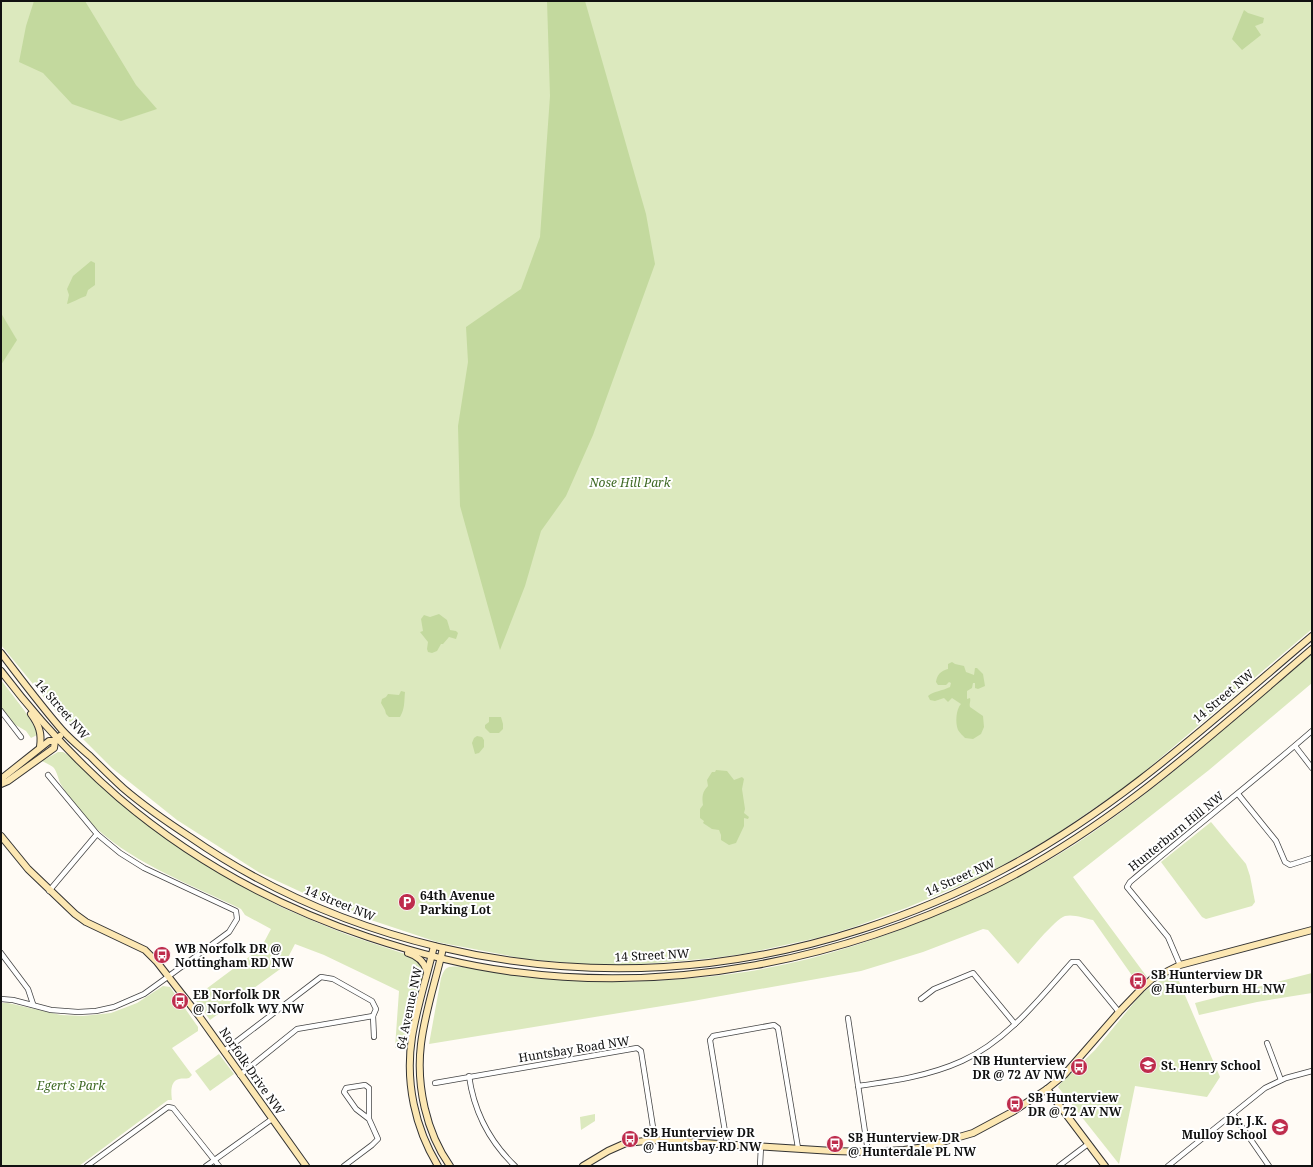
<svg xmlns="http://www.w3.org/2000/svg" width="1313" height="1167" font-family="'Noto Serif',serif">
	<style>
		.green { fill: #dce9be }
		.forest { fill: #c3d99e }
		.lines { fill: none; stroke-linecap: round; stroke-linejoin: round }
		.street-casing { stroke: #444; stroke-width: 6 }
		.secondary-casing { stroke: #333; stroke-width: 8 }
		.street { stroke: #fff; stroke-width: 4.5 }
		.secondary { stroke: #fce7b2; stroke-width: 6 }
		.labels { text-anchor: middle; dominant-baseline: central; stroke-width: 4; stroke-linejoin: round; paint-order: stroke }
		.park-label { font-size: 12px; font-style: italic; fill: #3d6822; stroke: #fff }
		.street-label { font-size: 12px; fill: #111; stroke: #fff }
		.poi-label { font-size: 12px; font-weight: bold; fill: #111; stroke: #fff; text-anchor: start }
	</style>
	<rect width="100%" height="100%" fill="#fffbf5"/>
	<g class="green">
		<polygon points="1,1 1312,1 1312,629 1131,783 1055,835 1007,863 978,878 906,908 854,927 817,938 743,954 713,958 668,962 628,965 583,964 525,959 437,942 338,909 260,873 177,820 112,768 56,712 1,645"/>
		<path d="M1312,654V683L1209,770L1073,877L1147,977L1138,984L1093,920C1085,918 1073,914 1065,916C1055,919 1026,955 1018,964L988,930L983,929L923,952L861,971L693,1001L429,1044L441,978C443,973 444,969 449,967C458,964 504,974 517,976C593,985 670,983 745,972C814,961 882,939 946,911C997,889 1047,864 1092,833C1170,779 1240,715 1312,654Z"/>
		<polygon points="1,680 24,710 39,734 31,738 26,731 14,724 1,707"/>
		<path d="M58,752H63L70,756L87,773L148,824L173,843L211,868L255,893L283,908L318,923L348,935L408,955L417,960L422,965L423,975L414,1013L407,1047L395,1048L399,991L324,955L295,944L283,967L210,1020L194,998L261,948L271,929L245,915L241,909C192,885 137,865 97,829C84,817 71,801 62,786C58,781 58,772 53,767C50,765 46,763 42,761Z"/>
		<polygon points="1211,822 1246,864 1250,876 1255,902 1252,906 1206,919 1202,917 1161,862"/>
		<polygon points="1175,972 1220,1077 1207,1097 1135,1086 1119,1164 1058,1087 1060,1084 1095,1050 1142,993 1165,977"/>
		<polygon points="1312,973 1312,993 1257,1002 1199,1015 1195,1003"/>
		<path d="M163,986L170,987L198,1027V1031L172,1048L192,1075L189,1078C186,1079 182,1078 179,1079C170,1081 171,1093 172,1100H168L79,1166H1V1003H8L61,1015L83,1016L111,1013L137,1003Z"/>
		<polygon points="219,1054 234,1074 210,1091 195,1071"/>
		<polygon points="595,1114 595,1121 581,1130 580,1117"/>
	</g>
	<g class="forest">
		<polygon points="34,1 85,1 136,85 157,109 121,121 72,104 43,73 19,62 26,26"/>
		<polygon points="547,1 585,1 646,214 655,264 593,435 566,496 541,531 525,586 500,650 460,506 458,426 468,362 466,327 521,289 540,237 550,96"/>
		<polygon points="1244,10 1248,13 1264,18 1263,23 1255,26 1261,35 1242,50 1232,39"/>
		<path d="M91,261L95,263V285L88,290L86,296C79,298 72,303 67,304L69,295L67,289L73,276Z"/>
		<polygon points="1,313 17,340 1,365"/>
		<polygon points="439,614 447,620 450,630 456,631 458,633 456,639 449,637 443,644 441,644 437,651 432,653 428,652 427,649 428,642 420,632 423,631 421,619 424,615 430,617"/>
		<path d="M952,662L955,664L964,666L966,672L974,675L975,668H977L983,674L985,686L978,689L975,688V683H973L972,688L967,691V699L970,698C971,702 969,703 970,707L983,716L984,727L981,734L973,739L965,738C963,736 960,733 958,730C955,723 956,709 961,704L952,698L948,702L944,698L935,701L930,700L928,696C934,691 942,691 950,687L951,683L949,682L946,685H938L936,682C937,674 941,671 948,669V664Z"/>
		<path d="M401,691L405,692C404,702 405,708 400,717H389L386,714L385,710L381,703L382,699L386,697L388,694L399,695Z"/>
		<polygon points="489,717 501,717 503,724 503,729 499,733 490,733 485,728 485,725 489,722"/>
		<polygon points="477,736 482,737 484,740 484,747 479,753 475,754 472,743 474,738"/>
		<path d="M716,770L727,771L734,780L742,777L744,779L742,789L745,809L744,813L749,817L748,819L744,818V826L736,843L729,845L721,840V835L719,830L712,829L703,823L704,821L700,818V809L703,805C702,797 702,792 708,786L707,780L712,772H715Z"/>
	</g>
	<g class="lines">
		<g class="street-casing">
			<g id="street">
				<polyline points="1,711 21,737"/>
				<polyline points="1295,746 1312,768"/>
				<polyline points="1238,794 1276,841 1285,862 1290,865 1312,858"/>
				<polyline points="49,891 97,834"/>
				<polyline points="1,953 28,989 33,1004"/>
				<path d="M1180,965L1168,937L1127,887L1130,882C1190,831 1252,783 1312,731"/>
				<polyline points="1,999 13,1000 51,1010 78,1012 96,1011 114,1007 144,994 169,976 229,932 237,919 236,911 144,868 120,853 97,834 48,775"/>
				<polyline points="921,999 934,989 973,973 1015,1024"/>
				<polyline points="848,1018 868,1152"/>
				<polyline points="1267,1043 1281,1080"/>
				<polyline points="224,1051 321,977 333,979 372,1001 376,1009 373,1016 374,1037"/>
				<polyline points="240,1075 297,1029 373,1016"/>
				<path d="M469,1076C474,1112 489,1141 515,1166"/>
				<polyline points="435,1083 637,1048 641,1051 655,1140"/>
				<path d="M858,1086C893,1081 929,1076 962,1061C1007,1041 1040,998 1072,962H1078L1119,1012"/>
				<polyline points="1233,1114 1269,1166"/>
				<polyline points="727,1144 710,1040 713,1036 774,1025 778,1028 798,1148"/>
				<polyline points="87,1166 168,1107 173,1108 219,1166"/>
				<polyline points="206,1166 272,1119"/>
				<polyline points="344,1166 372,1145 378,1139 369,1119 369,1088 365,1085 346,1088 344,1092 356,1109 369,1119"/>
				<polyline points="760,1166 761,1146"/>
				<polyline points="1059,1166 1088,1144"/>
				<polyline points="1168,1166 1265,1088 1286,1078 1312,1071"/>
			</g>
		</g>
		<g class="secondary-casing">
			<g id="secondary">
				<path d="M1,653C21,679 41,706 62,730C71,740 81,748 90,756C101,767 112,778 123,788C144,806 167,822 190,837C340,941 529,984 709,963C810,951 915,917 1004,869C1119,808 1214,719 1312,636"/>
				<path d="M1,671C36,717 75,760 119,798C192,860 278,907 368,937C416,953 465,966 515,972C676,993 839,960 985,890C1108,831 1209,737 1312,649"/>
				<path d="M31,714C39,725 42,733 40,747"/>
				<polyline points="1,779 49,741 55,741"/>
				<polyline points="1,784 8,781 54,748 55,741 60,736"/>
				<polyline points="1,836 28,869 75,914 86,922 145,950 157,962 199,1016 306,1166"/>
				<path d="M434,946C427,976 417,1006 412,1037C405,1082 415,1128 438,1166"/>
				<path d="M443,948C436,980 425,1011 421,1044C416,1085 426,1132 450,1166"/>
				<path d="M408,953C418,956 424,962 427,971"/>
				<polyline points="1047,1089 1105,1166"/>
				<polyline points="583,1166 608,1151 626,1143 655,1140 833,1151 868,1152 904,1150 925,1147 973,1133 1014,1111 1047,1089 1064,1075 1119,1012 1142,988 1152,979 1180,965 1312,930"/>
			</g>
		</g>
		<use href="#street" class="street"/>
		<use href="#secondary" class="secondary"/>
	</g>
	<defs>
		<g id="parking-disc" transform="scale(0.9)"><circle r="9.5" fill="#be2c4c" stroke="#fff"/><path d="M-3.5-5.5H1a3.5 3.5 0 0 1 0 7H-1V5.5H-3.5ZM-1-3.4V-.6H.8a1.4 1.4 0 0 0 0-2.8Z" fill="#fff"/></g>
		<g id="bus-disc" transform="scale(0.9)"><circle r="9.5" fill="#be2c4c" stroke="#fff"/><path d="M-5-6H5V4H4V6H2V4H-2V6H-4V4H-5ZM-3.5-4V0h7V-4ZM-3.5 1.2v1.5H-2V1.2ZM2 1.2v1.5H3.5V1.2Z" fill="#fff"/></g>
		<g id="school-disc" transform="scale(0.9)"><circle r="9.5" fill="#be2c4c" stroke="#fff"/><path d="M0-5L7-2L0 1L-7-2ZM-4 1L0 2.5L4 1V4Q0 6-4 4Z" fill="#fff"/></g>
	</defs>
	<g fill-rule="evenodd">
		<use href="#parking-disc" x="407" y="902"/>
		<use href="#bus-disc" x="162" y="955"/>
		<use href="#bus-disc" x="1138" y="981"/>
		<use href="#bus-disc" x="180" y="1001"/>
		<use href="#school-disc" x="1148" y="1065"/>
		<use href="#bus-disc" x="1079" y="1067"/>
		<use href="#bus-disc" x="1015" y="1104"/>
		<use href="#school-disc" x="1280" y="1127"/>
		<use href="#bus-disc" x="630" y="1139"/>
		<use href="#bus-disc" x="835" y="1144"/>
	</g>
	<g class="labels">
		<g class="park-label">
			<text x="630" y="482">Nose Hill Park</text>
			<text x="71" y="1085">Egert's Park</text>
		</g>
		<g class="street-label">
			<text transform="translate(1223 696) rotate(-40)">14 Street NW</text>
			<text transform="translate(62 709) rotate(49)">14 Street NW</text>
			<text transform="translate(1176 831) rotate(-39)">Hunterburn Hill NW</text>
			<text transform="translate(960 877) rotate(-24)">14 Street NW</text>
			<text transform="translate(340 903) rotate(22)">14 Street NW</text>
			<text transform="translate(652 955) rotate(-3)">14 Street NW</text>
			<text transform="translate(409 1008) rotate(-78)">64 Avenue NW</text>
			<text transform="translate(574 1049) rotate(-9)">Huntsbay Road NW</text>
			<text transform="translate(252 1071) rotate(55)">Norfolk Drive NW</text>
		</g>
		<g class="poi-label">
			<text x="420" y="895">64th Avenue<tspan x="420" dy="14">Parking Lot</tspan></text>
			<text x="175" y="948">WB Norfolk DR @<tspan x="175" dy="14">Nottingham RD NW</tspan></text>
			<text x="1151" y="974">SB Hunterview DR<tspan x="1151" dy="14">@ Hunterburn HL NW</tspan></text>
			<text x="193" y="994">EB Norfolk DR<tspan x="193" dy="14">@ Norfolk WY NW</tspan></text>
			<text x="1066" y="1060" text-anchor="end">NB Hunterview<tspan x="1066" dy="14">DR @ 72 AV NW</tspan></text>
			<text x="1161" y="1065">St. Henry School</text>
			<text x="1028" y="1097">SB Hunterview<tspan x="1028" dy="14">DR @ 72 AV NW</tspan></text>
			<text x="1267" y="1120" text-anchor="end">Dr. J.K.<tspan x="1267" dy="14">Mulloy School</tspan></text>
			<text x="643" y="1132">SB Hunterview DR<tspan x="643" dy="14">@ Huntsbay RD NW</tspan></text>
			<text x="848" y="1137">SB Hunterview DR<tspan x="848" dy="14">@ Hunterdale PL NW</tspan></text>
		</g>
	</g>
	<rect width="1313" height="1167" fill="none" stroke="#111111" stroke-width="4"/>
</svg>
